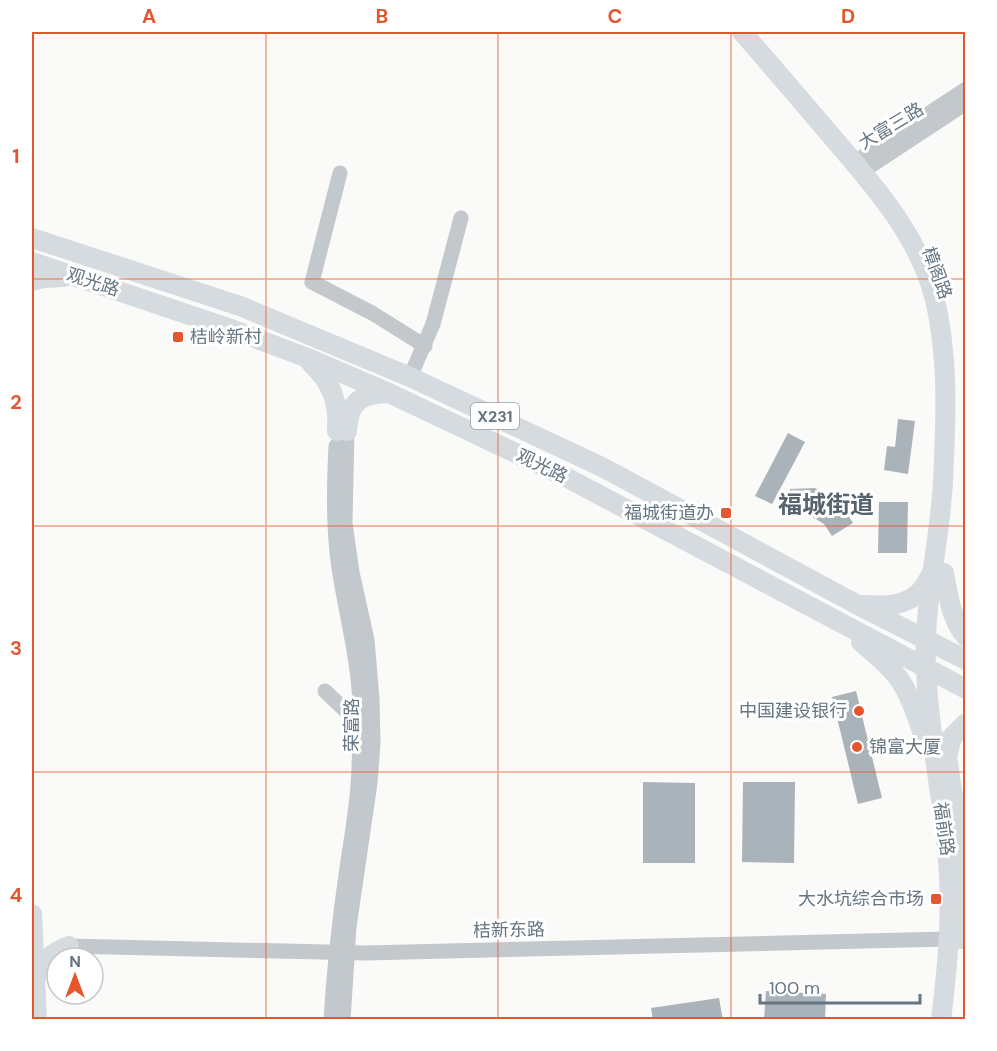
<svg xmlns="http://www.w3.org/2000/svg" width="997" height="1051" font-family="'DM Sans','Noto Sans SC',sans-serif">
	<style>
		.building { fill: #aab3b9 }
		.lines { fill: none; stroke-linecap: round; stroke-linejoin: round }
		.minor { stroke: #c3c8cc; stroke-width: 15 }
		.major { stroke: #d6dbdf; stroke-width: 20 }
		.grid { fill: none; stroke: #e4572e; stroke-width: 1.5; stroke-opacity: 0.55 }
		.poi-dot { fill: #e4572e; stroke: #fff; stroke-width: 2 }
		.labels { text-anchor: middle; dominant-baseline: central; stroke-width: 6; stroke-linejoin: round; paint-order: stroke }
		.shield { fill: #fff; stroke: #939fa8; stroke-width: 1.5 }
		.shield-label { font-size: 16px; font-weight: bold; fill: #657683 }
		.street-label { font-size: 18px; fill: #657683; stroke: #fff }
		.poi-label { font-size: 18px; fill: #657683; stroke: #fff; text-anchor: end }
		.district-label { font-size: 24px; font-weight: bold; fill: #57646e; stroke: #fff }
		.neatline { fill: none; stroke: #e4572e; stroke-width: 2 }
		.grid-label { font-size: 20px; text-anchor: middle; font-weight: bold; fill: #e4572e }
	</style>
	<rect width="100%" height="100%" fill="#fafaf8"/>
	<g class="building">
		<polygon points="898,419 915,421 908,474 884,470 887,446 895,447"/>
		<polygon points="788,433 805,442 772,504 755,496"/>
		<polygon points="815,488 840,502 853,523 832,536 824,524 806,513 790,514 790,489"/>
		<polygon points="879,502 908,502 907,553 878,553"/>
		<polygon points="856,691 882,798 858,804 832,697"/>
		<polygon points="643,782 695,783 695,863 643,863"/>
		<polygon points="743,782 795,782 794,863 742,862"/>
		<polygon points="766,991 826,994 825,1020 764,1020"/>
		<polygon points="719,998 723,1020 653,1020 651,1008"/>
	</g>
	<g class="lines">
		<g class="minor">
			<polyline points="857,166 864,156 966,89"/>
			<polyline points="857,166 872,165 966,103"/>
			<polyline points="340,173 312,282 372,313 425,346"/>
			<polyline points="410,377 433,324 461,218"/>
			<polyline points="325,691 350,715 369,717"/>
			<polyline points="69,946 365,953 949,939"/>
			<path d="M331,1020C334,971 339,923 346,875C350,845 356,815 358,785C360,759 360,733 360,708C359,660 346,615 339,568C333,527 334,487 336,446"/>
			<polyline points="343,1020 349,927 370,783 373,744 372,699 367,640 352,572 345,523 347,431"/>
		</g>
		<g class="major">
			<path d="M742,32C771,65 800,99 828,132C870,181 917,232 934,296C949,356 946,420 943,481C940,543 923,604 926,666C928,728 941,788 947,850C953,907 948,963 941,1020"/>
			<polyline points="32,238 240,306 410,377 604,468 856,604 966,660"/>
			<polyline points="32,262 231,329 305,357 389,393 560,474 966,689"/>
			<polyline points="32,281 43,278 64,277"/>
			<path d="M311,363C332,383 339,402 337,431"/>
			<path d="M347,431C349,401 360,394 389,393"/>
			<path d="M944,573C948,594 951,620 966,637"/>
			<path d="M864,605C892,607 918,605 930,576"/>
			<path d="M861,642C900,674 906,683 922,731"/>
			<path d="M945,742C954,808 968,873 961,939"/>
			<polyline points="947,757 952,737 966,723"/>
			<polyline points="32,914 37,1020"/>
			<path d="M35,980C41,962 52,952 69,946"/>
		</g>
	</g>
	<path class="grid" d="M266,32V1020M498,32V1020M731,32V1020M32,279H966M32,526H966M32,772H966"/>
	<g class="poi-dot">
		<rect x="172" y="331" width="12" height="12" rx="3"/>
		<rect x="720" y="507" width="12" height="12" rx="3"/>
		<circle cx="859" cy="711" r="6"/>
		<circle cx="857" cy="747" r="6"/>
		<rect x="930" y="893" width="12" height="12" rx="3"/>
	</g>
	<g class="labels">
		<rect class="shield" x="471" y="403" width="48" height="26" rx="4.5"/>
		<g class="shield-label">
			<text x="495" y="416">X231</text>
		</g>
		<g class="street-label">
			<text transform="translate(891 126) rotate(-31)">大富三路</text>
			<text transform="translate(937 273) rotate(70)">樟阁路</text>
			<text transform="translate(93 282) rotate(18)">观光路</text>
			<text transform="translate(542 466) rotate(26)">观光路</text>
			<text transform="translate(352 725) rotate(-90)">荣富路</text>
			<text transform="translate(944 829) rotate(82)">福前路</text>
			<text transform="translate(509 930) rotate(-1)">桔新东路</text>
		</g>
		<g class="poi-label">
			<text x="190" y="337" text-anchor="start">桔岭新村</text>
			<text x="714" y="513">福城街道办</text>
			<text x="847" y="711">中国建设银行</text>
			<text x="869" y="747" text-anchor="start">锦富大厦</text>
			<text x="924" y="899">大水坑综合市场</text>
		</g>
		<g class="district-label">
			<text x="826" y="504">福城街道</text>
		</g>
	</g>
	<rect width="997" height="1051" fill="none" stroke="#ffffff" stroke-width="66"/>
	<g transform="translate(75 976)"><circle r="28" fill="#ffffff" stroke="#c1c8cd" stroke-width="1.5"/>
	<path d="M0-4.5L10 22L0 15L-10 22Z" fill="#e4572e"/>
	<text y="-9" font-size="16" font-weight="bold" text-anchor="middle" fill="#657683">N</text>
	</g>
	<path d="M760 994v9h160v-9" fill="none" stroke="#657683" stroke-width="3"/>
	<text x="769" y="994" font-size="18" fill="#657683" stroke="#ffffff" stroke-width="4.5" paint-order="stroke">100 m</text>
	<rect x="33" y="33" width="931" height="985" class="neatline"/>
	<g class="grid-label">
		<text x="149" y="23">A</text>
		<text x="382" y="23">B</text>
		<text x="615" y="23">C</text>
		<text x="848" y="23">D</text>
		<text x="16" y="163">1</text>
		<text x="16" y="409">2</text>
		<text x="16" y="655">3</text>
		<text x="16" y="902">4</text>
	</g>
</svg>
